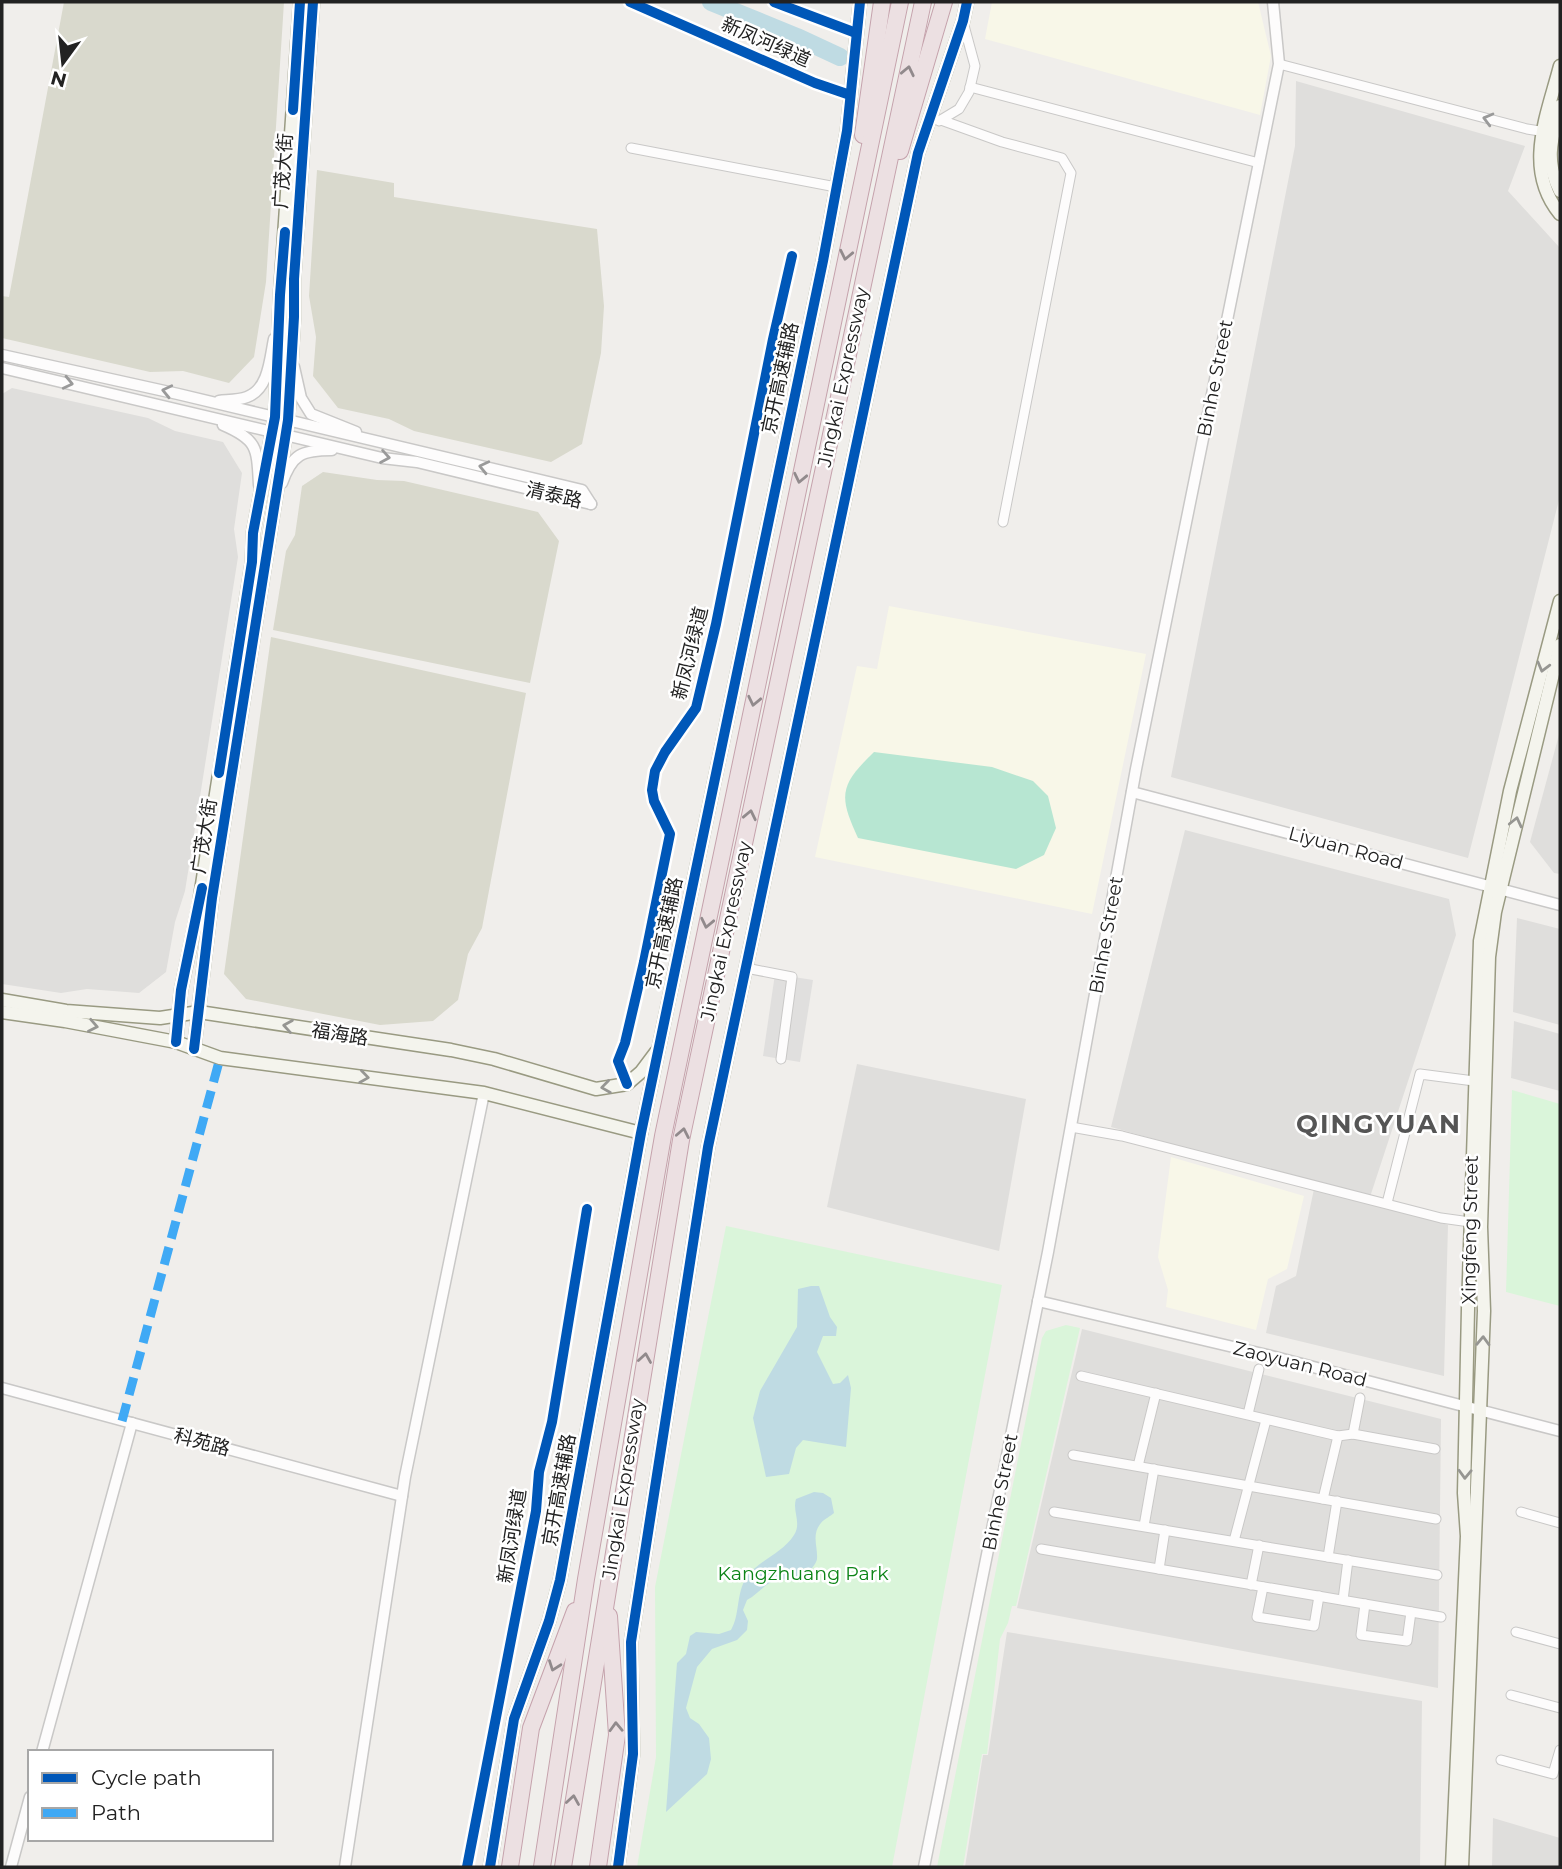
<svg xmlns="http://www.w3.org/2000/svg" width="1562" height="1869" font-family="Montserrat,'Noto Sans SC',sans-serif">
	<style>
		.residential { fill: #dfdedc }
		.education { fill: #f8f7e8 }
		.construction { fill: #d9d9cd }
		.park { fill: #daf5da }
		.pitch { fill: #b7e6d2 }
		.parking { fill: #e0dfde }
		.water { fill: #bfdbe3 }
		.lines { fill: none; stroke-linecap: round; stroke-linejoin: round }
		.river { stroke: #bfdbe3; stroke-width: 18 }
		.minor-casing { stroke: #c9c8c7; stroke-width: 11 }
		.tertiary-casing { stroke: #c9c8c7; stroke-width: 13 }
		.secondary-casing { stroke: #999a82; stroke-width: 15 }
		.motorway-casing { stroke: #c5a2ac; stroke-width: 18 }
		.minor { stroke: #fdfcfc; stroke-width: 9 }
		.tertiary { stroke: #fdfcfc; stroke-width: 10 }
		.secondary { stroke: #f4f4ed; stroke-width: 12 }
		.motorway { stroke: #ece0e2; stroke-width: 16 }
		.quiet { stroke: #3fa9f5; stroke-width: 9; stroke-dasharray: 18 9; stroke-linecap: butt }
		.cycleway-casing { stroke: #fff; stroke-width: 15 }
		.cycleway { stroke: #0057b8; stroke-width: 10 }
		.oneway { stroke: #918a8c }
		.oneway2 { stroke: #9a9a9a }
		.oneway3 { stroke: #969692 }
		.labels { text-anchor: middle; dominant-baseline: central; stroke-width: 5; stroke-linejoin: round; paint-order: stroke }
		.street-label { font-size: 19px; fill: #222; stroke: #fff }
		.park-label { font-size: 19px; fill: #0c8416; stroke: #fff }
		.district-label { font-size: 26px; font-weight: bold; letter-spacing: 2px; fill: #555; stroke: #fff }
	</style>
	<rect width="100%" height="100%" fill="#f0eeeb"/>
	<g class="residential">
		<polygon points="1296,81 1525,146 1508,191 1560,248 1560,496 1468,858 1171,777 1295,146"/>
		<polygon points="12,388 148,418 175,431 223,442 242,473 234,529 238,557 185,891 175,922 166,972 139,993 87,989 61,993 2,984 2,394"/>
		<polygon points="1560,731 1560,874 1554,873 1530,842"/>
		<polygon points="1185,830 1449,899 1456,935 1369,1200 1448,1225 1444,1376 1266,1333 1276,1286 1296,1276 1315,1184 1111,1127"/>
		<polygon points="1517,918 1560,929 1560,1025 1513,1012"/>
		<polygon points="1514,1021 1560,1034 1560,1091 1511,1078"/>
		<polygon points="857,1064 1026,1099 999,1251 827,1207"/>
		<polygon points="1082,1329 1441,1419 1438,1688 1017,1608"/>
		<polygon points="1007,1632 1422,1701 1420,1867 965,1867 983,1755 988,1755"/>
		<polygon points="1493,1818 1560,1838 1560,1867 1492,1867"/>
	</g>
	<g class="education">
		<polygon points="992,2 1258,2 1271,56 1260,115 985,39"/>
		<polygon points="889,606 1146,654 1092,914 815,857 857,666 877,669"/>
		<polygon points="1171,1157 1304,1196 1287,1269 1268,1279 1256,1330 1166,1307 1168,1290 1158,1257"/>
	</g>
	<g class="construction">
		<polygon points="64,2 284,2 266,282 254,357 229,383 183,371 150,372 2,338 2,296 9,297"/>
		<polygon points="317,170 394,183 394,197 597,229 604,306 601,353 582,444 551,462 414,431 389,419 338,408 313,376 316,337 309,296"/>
		<polygon points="323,472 377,480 404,481 538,512 559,541 530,683 273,630 286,551 295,535 302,486"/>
		<polygon points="271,637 526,693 482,928 468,954 458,1000 433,1021 380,1025 246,999 224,974"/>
	</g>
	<g class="park">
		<polygon points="1512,1090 1560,1104 1560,1306 1506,1292"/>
		<polygon points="726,1226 1002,1285 892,1867 637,1867 656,1757 655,1587"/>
		<polygon points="1066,1325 1080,1328 1016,1606 1012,1606 1008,1623 1000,1639 987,1754 982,1754 963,1867 937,1867 1042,1338 1046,1331"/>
	</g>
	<path class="pitch" d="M874,752L992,767L1033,781L1048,796L1056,828L1044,855L1016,869L858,838C838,795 840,785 874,752Z"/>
	<polygon class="parking" points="775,974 813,980 800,1062 763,1056"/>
	<g class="water">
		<polygon points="811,1286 819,1286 830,1317 837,1327 836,1336 823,1336 817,1352 833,1384 840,1383 848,1375 851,1388 846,1447 803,1440 796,1448 789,1474 766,1477 753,1418 760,1391 797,1327 798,1289"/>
		<path d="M814,1492L823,1493L831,1498L834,1513C830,1517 825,1518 821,1523C811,1535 818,1546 817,1559C816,1566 801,1581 794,1581C786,1580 781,1577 773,1581C763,1586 758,1594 747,1600L743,1610L748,1621L747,1630L737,1640L712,1649L697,1667L686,1708L690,1718L699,1724L709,1738L711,1759L707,1774L666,1812L677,1663L686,1654L690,1636L696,1632L719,1634L731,1630C740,1615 736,1594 746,1578C758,1560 782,1554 794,1535C802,1523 792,1511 796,1499Z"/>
	</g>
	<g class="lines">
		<polyline class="river" points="711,2 797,37 840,57"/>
		<g class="minor-casing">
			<g id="minor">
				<polyline points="1279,64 1527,129 1546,132"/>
				<polyline points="970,87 1259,163"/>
				<polyline points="941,120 1002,142 1062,158 1071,173 1003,522"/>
				<polyline points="939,121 959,109 969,92 975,66 963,22"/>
				<polyline points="631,148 836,187"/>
				<polyline points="746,968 792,977 781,1059"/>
				<polyline points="1071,1127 1122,1136 1441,1218 1470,1222"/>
				<polyline points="1387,1203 1420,1074 1474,1081"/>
				<polyline points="1081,1376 1338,1436 1353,1434 1435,1449"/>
				<polyline points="1248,1414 1259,1369"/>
				<polyline points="1353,1434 1360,1398"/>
				<polyline points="1073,1455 1436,1519"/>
				<polyline points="1138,1466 1156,1393"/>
				<polyline points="1323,1499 1338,1436"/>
				<polyline points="1054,1512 1437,1575"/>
				<polyline points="1521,1512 1560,1523"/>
				<polyline points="1144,1526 1154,1469"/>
				<polyline points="1234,1541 1266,1420"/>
				<polyline points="1041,1549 1441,1617"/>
				<polyline points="1328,1557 1337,1501"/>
				<polyline points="1159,1569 1165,1530"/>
				<polyline points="1251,1585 1259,1545"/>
				<polyline points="1263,1587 1257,1617 1314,1626 1319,1596"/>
				<polyline points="1343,1600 1348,1560"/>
				<polyline points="1365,1604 1361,1635 1407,1641 1411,1612"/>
				<polyline points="1516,1632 1560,1644"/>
				<polyline points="1511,1695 1560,1708"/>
				<polyline points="1501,1760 1553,1774 1560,1750"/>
			</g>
		</g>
		<g class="tertiary-casing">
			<g id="tertiary">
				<polyline points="2,355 178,394 582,490 591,504"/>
				<polyline points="294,367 301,398 311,414 356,432"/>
				<polyline points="2,368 382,458 417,462 591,504"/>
				<path d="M219,401C228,400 239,400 247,397C269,389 270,358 274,339"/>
				<path d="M223,425C258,440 257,448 259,485"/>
				<path d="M282,483C292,454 302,450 332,450"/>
				<polyline points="1132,792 1560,905"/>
				<polyline points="1038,1301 1263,1354 1560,1431"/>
				<polyline points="2,1388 402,1496"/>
				<polyline points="42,1752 132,1423"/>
				<polyline points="11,1867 30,1797"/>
				<polyline points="345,1867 405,1477 484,1093"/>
				<polyline points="924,1867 1048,1252 1136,769 1279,64 1273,2"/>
			</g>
		</g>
		<g class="secondary-casing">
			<g id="secondary">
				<path d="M1560,66C1547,116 1523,169 1560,214"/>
				<path d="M1560,106C1552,138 1544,160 1560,191"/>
				<polyline points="2,1000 66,1011 160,1018 199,1012 451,1050 494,1059 596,1089 627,1084 641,1072 656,1052"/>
				<polyline points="2,1012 65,1021 176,1042 220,1058 484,1093 641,1133"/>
				<polyline points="176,1042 181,990 199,904 232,690 252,562 253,533 275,417 280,295 300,2"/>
				<polyline points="194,1049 212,898 288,420 294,317 294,279 313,2"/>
				<polyline points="490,1867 514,1719 549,1621 560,1580 641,1133 823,261 847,131 860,2"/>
				<polyline points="618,1867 633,1754 631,1642 708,1147 918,153 963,21 967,2"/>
				<polyline points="1452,1867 1467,1536 1464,1493 1468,1309 1480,941 1510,791 1560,601"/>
				<polyline points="1462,1867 1484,1311 1481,1227 1489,957 1495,912 1560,645"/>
			</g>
		</g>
		<g class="motorway-casing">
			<g id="motorway">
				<polyline points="863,135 882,2"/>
				<polyline points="900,151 944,2"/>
				<polyline points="510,1867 531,1728 575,1611"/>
				<polyline points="542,1867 586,1579 663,1136 900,2"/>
				<polyline points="563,1867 681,1140 923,2"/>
				<polyline points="598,1867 617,1735 609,1616"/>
			</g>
		</g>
		<use href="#minor" class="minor"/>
		<use href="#tertiary" class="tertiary"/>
		<use href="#secondary" class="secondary"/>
		<use href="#motorway" class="motorway"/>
		<polyline class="quiet" points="122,1421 220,1058"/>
		<g class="cycleway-casing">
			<g id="cycleway">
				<polyline points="630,2 815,83 850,95"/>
				<polyline points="774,2 856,33"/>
				<polyline points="293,110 300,2"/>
				<polyline points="219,773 252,562 253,533 275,417 280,295 285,232"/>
				<polyline points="176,1042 181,990 202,888"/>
				<polyline points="194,1049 212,898 288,420 294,317 294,279 313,2"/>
				<polyline points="627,1084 618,1061 625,1043 644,962 670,834 654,801 652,790 655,771 665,752 696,708 716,624 773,339 792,256"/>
				<polyline points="467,1867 536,1511 539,1472 552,1422 587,1209"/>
				<polyline points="490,1867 514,1719 549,1621 560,1580 641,1133 823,261 847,131 860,2"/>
				<polyline points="618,1867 633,1754 631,1642 708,1147 918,153 963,21 967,2"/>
			</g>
		</g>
		<use href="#cycleway" class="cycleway"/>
	</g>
	<defs><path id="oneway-chevron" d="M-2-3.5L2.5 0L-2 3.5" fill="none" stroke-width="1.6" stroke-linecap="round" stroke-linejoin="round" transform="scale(1.75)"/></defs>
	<g class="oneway">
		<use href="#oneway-chevron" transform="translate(908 71) rotate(-78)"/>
		<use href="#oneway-chevron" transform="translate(846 255) rotate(102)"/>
		<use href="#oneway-chevron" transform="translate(800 478) rotate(102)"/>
		<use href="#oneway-chevron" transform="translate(754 701) rotate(102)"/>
		<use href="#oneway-chevron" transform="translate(750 815) rotate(-78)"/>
		<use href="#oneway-chevron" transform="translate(707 923) rotate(102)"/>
		<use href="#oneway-chevron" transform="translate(683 1133) rotate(-79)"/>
		<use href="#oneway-chevron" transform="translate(645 1358) rotate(-81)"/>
		<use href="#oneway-chevron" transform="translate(554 1666) rotate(110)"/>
		<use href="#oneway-chevron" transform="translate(616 1727) rotate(-92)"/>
		<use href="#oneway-chevron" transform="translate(573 1800) rotate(-81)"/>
	</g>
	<g class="oneway2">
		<use href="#oneway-chevron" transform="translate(1488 119) rotate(-165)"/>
		<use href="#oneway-chevron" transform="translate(68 383) rotate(13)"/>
		<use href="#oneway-chevron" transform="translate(167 391) rotate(-167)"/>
		<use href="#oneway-chevron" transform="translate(385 457) rotate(10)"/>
		<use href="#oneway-chevron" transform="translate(484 467) rotate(-167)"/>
	</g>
	<g class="oneway3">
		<use href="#oneway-chevron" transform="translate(1543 667) rotate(105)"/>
		<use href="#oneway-chevron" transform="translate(1516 822) rotate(-77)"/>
		<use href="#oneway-chevron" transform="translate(93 1026) rotate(11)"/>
		<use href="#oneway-chevron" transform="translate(288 1026) rotate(-171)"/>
		<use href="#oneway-chevron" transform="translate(364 1077) rotate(8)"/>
		<use href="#oneway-chevron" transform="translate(606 1087) rotate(172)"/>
		<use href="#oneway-chevron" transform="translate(1483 1341) rotate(-88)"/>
		<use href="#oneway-chevron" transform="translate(1465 1474) rotate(92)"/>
	</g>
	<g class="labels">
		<g class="street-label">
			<text transform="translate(766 42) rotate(24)">新凤河绿道</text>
			<text transform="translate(283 171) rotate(-86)">广茂大街</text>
			<text transform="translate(843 377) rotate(-78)">Jingkai Expressway</text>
			<text transform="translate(780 378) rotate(-78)">京开高速辅路</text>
			<text transform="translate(1215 378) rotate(-79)">Binhe Street</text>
			<text transform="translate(554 495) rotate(13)">清泰路</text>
			<text transform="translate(690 653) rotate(-76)">新凤河绿道</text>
			<text transform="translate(204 836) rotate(-81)">广茂大街</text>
			<text transform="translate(1346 848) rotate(15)">Liyuan Road</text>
			<text transform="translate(726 931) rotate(-78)">Jingkai Expressway</text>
			<text transform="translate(664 933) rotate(-78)">京开高速辅路</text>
			<text transform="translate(1106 935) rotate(-80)">Binhe Street</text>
			<text transform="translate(340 1034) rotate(9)">福海路</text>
			<text transform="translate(1470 1230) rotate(-89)">Xingfeng Street</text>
			<text transform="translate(1300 1364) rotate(14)">Zaoyuan Road</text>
			<text transform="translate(202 1442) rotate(15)">科苑路</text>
			<text transform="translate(623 1489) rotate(-81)">Jingkai Expressway</text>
			<text transform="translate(559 1490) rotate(-80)">京开高速辅路</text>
			<text transform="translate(1000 1492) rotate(-79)">Binhe Street</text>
			<text transform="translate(512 1536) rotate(-81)">新凤河绿道</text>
		</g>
		<g class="park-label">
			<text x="803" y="1573">Kangzhuang Park</text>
		</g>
		<g class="district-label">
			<text x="1379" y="1124">QINGYUAN</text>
		</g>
	</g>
	<rect width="1562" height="1869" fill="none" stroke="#222222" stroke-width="7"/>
	<rect x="28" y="1750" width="245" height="91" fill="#ffffff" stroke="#a7a7a7" stroke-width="2"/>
	<rect x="42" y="1773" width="35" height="10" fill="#0057b8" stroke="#a7a7a7" stroke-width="2"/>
	<text x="91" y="1785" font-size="21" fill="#222222">Cycle path</text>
	<rect x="42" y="1808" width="35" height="10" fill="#3fa9f5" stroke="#a7a7a7" stroke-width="2"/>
	<text x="91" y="1820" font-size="21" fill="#222222">Path</text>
	<g transform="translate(63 63) rotate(195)" stroke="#ffffff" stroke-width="5" paint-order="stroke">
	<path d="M0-5L12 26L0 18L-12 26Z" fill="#222222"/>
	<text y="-10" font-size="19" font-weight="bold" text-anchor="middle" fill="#222222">N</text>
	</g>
</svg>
